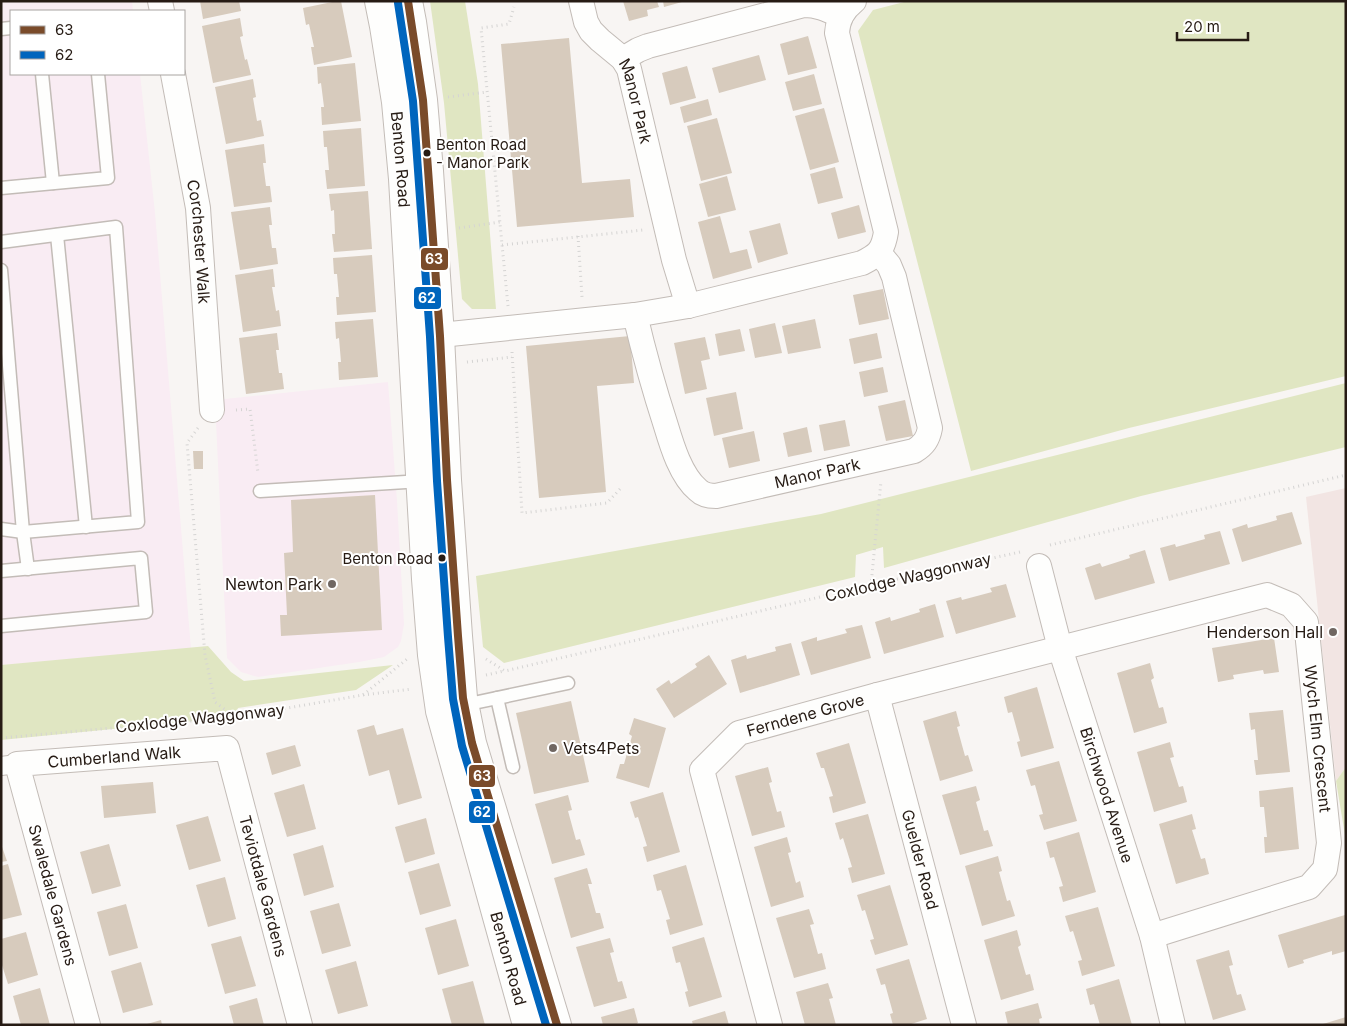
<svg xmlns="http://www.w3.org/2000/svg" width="1347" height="1026" font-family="Inter,sans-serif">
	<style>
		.commercial { fill: #f9ecf3 }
		.education { fill: #f2e5e3 }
		.green { fill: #e0e6c2 }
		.building { fill: #d7cbbd }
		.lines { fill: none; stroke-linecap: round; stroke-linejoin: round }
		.service-casing { stroke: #c3bcb7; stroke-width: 15 }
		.pedestrian-casing { stroke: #c3bcb7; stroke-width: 20 }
		.minor-casing { stroke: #c3bcb7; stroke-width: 26 }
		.primary-casing { stroke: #c3bcb7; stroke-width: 30 }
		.path { stroke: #d5d4d3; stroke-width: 3; stroke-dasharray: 1 4; stroke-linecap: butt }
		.service { stroke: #fefefd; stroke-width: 12 }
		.pedestrian { stroke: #fefefd; stroke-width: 18 }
		.minor { stroke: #fefefd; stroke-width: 24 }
		.primary { stroke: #fefefd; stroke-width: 28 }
		.bus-1-casing { stroke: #fff; stroke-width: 11 }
		.bus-2-casing { stroke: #fff; stroke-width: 11 }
		.bus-1 { stroke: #7a4b2a; stroke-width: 8 }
		.bus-2 { stroke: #0065bd; stroke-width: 8 }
		.bus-dot { fill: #261b14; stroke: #fff; stroke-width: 2 }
		.poi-dot { fill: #706762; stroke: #fff; stroke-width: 2 }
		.labels { text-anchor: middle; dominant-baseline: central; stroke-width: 4; stroke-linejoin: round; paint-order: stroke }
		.bus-label { font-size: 15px; fill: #261b14; stroke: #fff; text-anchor: start }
		.street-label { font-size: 16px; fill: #261b14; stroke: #fff }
		.poi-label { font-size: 16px; fill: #261b14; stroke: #fff; text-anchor: end }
		.line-badge { stroke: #fff; stroke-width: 2 }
		.badge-label { font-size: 14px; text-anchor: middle; font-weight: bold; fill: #fff }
	</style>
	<rect width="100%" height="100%" fill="#f8f5f3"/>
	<g class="commercial">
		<polygon points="1,1 132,1 133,11 11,11 11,74 140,74 155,213 191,649 1,665"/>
		<polygon points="388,382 397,501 404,624 401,641 398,647 384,657 359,662 258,677 241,672 227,658 215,400"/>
	</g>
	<polygon class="education" points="1346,488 1346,767 1336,781 1306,497"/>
	<g class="green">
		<polygon points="430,1 465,1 478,84 496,309 472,309 462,299 444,103"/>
		<polygon points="908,1 1346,1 1346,376 1129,428 971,471 858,31 873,10"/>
		<polygon points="1346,383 1346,447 1141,496 884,568 883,547 856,555 855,577 504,663 483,647 476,576 821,514"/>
		<polygon points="208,646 231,672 244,681 393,665 356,690 238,708 235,717 1,740 1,665"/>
		<polygon points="1346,767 1346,841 1336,781"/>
	</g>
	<g class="building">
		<polygon points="200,1 239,1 241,11 203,19"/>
		<polygon points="337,1 341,1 352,57 314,65 311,47 314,47 309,24 306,25 303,8"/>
		<polygon points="623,1 657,1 659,7 647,10 648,16 629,21"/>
		<polygon points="663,1 682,1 682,2 664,7"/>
		<polygon points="240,18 243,36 240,37 245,60 247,59 251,75 213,83 202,26"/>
		<polygon points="808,36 817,68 788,75 780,44"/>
		<polygon points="569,38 582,183 630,179 634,217 517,227 501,44"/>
		<polygon points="759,55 766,80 719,93 712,68"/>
		<polygon points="355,63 361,121 322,125 321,107 324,107 321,83 318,84 317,67"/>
		<polygon points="687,66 696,98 670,105 662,73"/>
		<polygon points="814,74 822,104 793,111 785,82"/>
		<polygon points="253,79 256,97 253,98 257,121 261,120 264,136 226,144 215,87"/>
		<polygon points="708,99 712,115 684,123 680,107"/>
		<polygon points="824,108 839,162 810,170 795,116"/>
		<polygon points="717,118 732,173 701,181 687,126"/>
		<polygon points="361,128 365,186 327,189 325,170 329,170 327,147 324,147 323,131"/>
		<polygon points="264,144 266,163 263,163 266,186 270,186 272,202 234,207 225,150"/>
		<polygon points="835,167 843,198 818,204 810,174"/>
		<polygon points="727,176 736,210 708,217 699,184"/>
		<polygon points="368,191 372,249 334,252 332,234 335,234 334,210 331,211 329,194"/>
		<polygon points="859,205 866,232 838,239 831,213"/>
		<polygon points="270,207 272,225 269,225 272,248 276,248 278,264 240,270 231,212"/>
		<polygon points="720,216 730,253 747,249 752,268 713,279 698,222"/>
		<polygon points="780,223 788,254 758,263 749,231"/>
		<polygon points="372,255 376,312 337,315 336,297 339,297 337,274 334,274 333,258"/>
		<polygon points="273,269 275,287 272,287 276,311 279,310 281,326 243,332 235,275"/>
		<polygon points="883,289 889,319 859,325 853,295"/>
		<polygon points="373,319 378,377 339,380 338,362 341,362 339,338 336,339 335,322"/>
		<polygon points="815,319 821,348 788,354 782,326"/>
		<polygon points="775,323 782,353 755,358 749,329"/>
		<polygon points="740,329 745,351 719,356 715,334"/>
		<polygon points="277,333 279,350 276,350 279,373 282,373 284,389 246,394 239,338"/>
		<polygon points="877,333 882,358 854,364 849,339"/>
		<polygon points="630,336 634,383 597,386 606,492 539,498 526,346"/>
		<polygon points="705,337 710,359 701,361 707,389 685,394 674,343"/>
		<polygon points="883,367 888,392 864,397 859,372"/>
		<polygon points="736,392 743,429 714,436 706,398"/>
		<polygon points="905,400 913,436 886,441 878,406"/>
		<polygon points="845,420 850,446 824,451 819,425"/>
		<polygon points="807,427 812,452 788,457 783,433"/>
		<polygon points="754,431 760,461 729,468 722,438"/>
		<polygon points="193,451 203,451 203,469 194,469"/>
		<polygon points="375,495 382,630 281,636 280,615 287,615 284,553 293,552 291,500"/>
		<polygon points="1292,512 1302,544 1242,562 1232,529 1247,524 1248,528 1277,520 1276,516"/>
		<polygon points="1220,531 1230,564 1169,581 1160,548 1175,544 1176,547 1205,539 1204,535"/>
		<polygon points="1145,550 1155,583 1095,600 1085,568 1100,563 1102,567 1130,558 1129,555"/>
		<polygon points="1006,584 1016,617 956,634 946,601 961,597 962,600 992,592 990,588"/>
		<polygon points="935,604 944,637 884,654 875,622 890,617 891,621 920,612 919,609"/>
		<polygon points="862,625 871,658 811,675 801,642 817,637 817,641 847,633 845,629"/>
		<polygon points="1274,638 1279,672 1264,674 1263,670 1233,675 1234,679 1218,682 1212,648"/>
		<polygon points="791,643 800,675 740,693 731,660 746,655 747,659 776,651 775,647"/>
		<polygon points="709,655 727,684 674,718 656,689 669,680 671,684 697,667 695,664"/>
		<polygon points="1150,663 1154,678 1151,680 1159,708 1163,707 1167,723 1134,733 1117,673"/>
		<polygon points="1037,687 1054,748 1021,757 1017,742 1020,741 1012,712 1008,713 1004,697"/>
		<polygon points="571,701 589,782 534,794 516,713"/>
		<polygon points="1283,710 1290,772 1256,775 1254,760 1258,760 1255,729 1251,730 1249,713"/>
		<polygon points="956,711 960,726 957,727 965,756 968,755 973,771 940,781 923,721"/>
		<polygon points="634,718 666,728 649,788 616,778 620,764 624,764 632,736 629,734"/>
		<polygon points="374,725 377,735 403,728 422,798 398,805 389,770 369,776 357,730"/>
		<polygon points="1170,742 1174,757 1170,758 1179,787 1183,786 1187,802 1154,812 1137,752"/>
		<polygon points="849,743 866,803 833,813 829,797 833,796 824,768 821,768 816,753"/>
		<polygon points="295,745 301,766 272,775 266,753"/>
		<polygon points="1059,761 1077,821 1044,830 1039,815 1043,814 1035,785 1031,786 1026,770"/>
		<polygon points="768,767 772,782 769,783 777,812 781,811 785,827 752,836 735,776"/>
		<polygon points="153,782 156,813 104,818 101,786"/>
		<polygon points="304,784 316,829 287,837 274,793"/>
		<polygon points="976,786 980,800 976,802 984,831 988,830 993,846 960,855 942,795"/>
		<polygon points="1293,787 1299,849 1265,853 1264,837 1267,837 1264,807 1260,807 1259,791"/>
		<polygon points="663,792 680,852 647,862 643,847 647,846 638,817 635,818 630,802"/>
		<polygon points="568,795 572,810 568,811 576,840 580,839 585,855 552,864 535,804"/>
		<polygon points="868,814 885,874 852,883 848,868 852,867 843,838 840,840 835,823"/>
		<polygon points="1192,814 1196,829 1192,830 1201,859 1205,858 1209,874 1176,884 1159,824"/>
		<polygon points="208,816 221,861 189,870 176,825"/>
		<polygon points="426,818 435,854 405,863 395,827"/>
		<polygon points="1079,832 1096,892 1063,902 1059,887 1063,886 1054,857 1050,858 1046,842"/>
		<polygon points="787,837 791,852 788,853 796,883 800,881 804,897 771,907 754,847"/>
		<polygon points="1,844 7,861 1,862"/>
		<polygon points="109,844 121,886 92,894 80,852"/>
		<polygon points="323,845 334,887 304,896 293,854"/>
		<polygon points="998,856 1002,871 999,872 1007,901 1010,900 1015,916 982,926 965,866"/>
		<polygon points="439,863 451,906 420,915 408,872"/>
		<polygon points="8,864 22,915 1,920 1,866"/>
		<polygon points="686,865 703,925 670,935 666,920 670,919 661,890 657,891 653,875"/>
		<polygon points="587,868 592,884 588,884 596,913 600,913 604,928 571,938 554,878"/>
		<polygon points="225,877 236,919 208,927 196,885"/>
		<polygon points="890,885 908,945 875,955 870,940 874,939 865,910 862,911 857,895"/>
		<polygon points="339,903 351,946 322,954 310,911"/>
		<polygon points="126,904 138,948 109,956 97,912"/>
		<polygon points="1098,907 1115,966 1082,976 1078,961 1082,960 1073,931 1070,932 1065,916"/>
		<polygon points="809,909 814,924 810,925 818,954 822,953 826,969 794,978 776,918"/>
		<polygon points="1345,915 1346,951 1332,955 1332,951 1303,960 1304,963 1288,968 1278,935"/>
		<polygon points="456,919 469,966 438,975 425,928"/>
		<polygon points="1017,930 1021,945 1018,947 1026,975 1030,974 1034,990 1001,1000 984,940"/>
		<polygon points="26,932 38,975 8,984 1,962 1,939"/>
		<polygon points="241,936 256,986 225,994 211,944"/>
		<polygon points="704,937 722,997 689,1007 685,992 688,991 680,962 676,963 672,947"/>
		<polygon points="610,938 614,952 610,953 618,982 622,981 627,998 594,1007 576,947"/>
		<polygon points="1229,950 1233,965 1229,966 1237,995 1241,994 1246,1010 1213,1020 1196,960"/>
		<polygon points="909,959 927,1019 908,1025 893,1025 890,1014 893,1013 885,984 881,985 876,969"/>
		<polygon points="356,961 368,1006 338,1014 325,970"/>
		<polygon points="141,962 153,1005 123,1013 111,971"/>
		<polygon points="1119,979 1132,1025 1100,1025 1094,1004 1090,1005 1086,989"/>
		<polygon points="473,981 485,1025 452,1025 442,989"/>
		<polygon points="828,983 833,998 829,999 836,1025 805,1025 796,992"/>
		<polygon points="40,988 50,1025 21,1025 13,996"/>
		<polygon points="257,998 264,1025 234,1025 229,1006"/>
		<polygon points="1038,1003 1042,1018 1039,1019 1040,1025 1008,1025 1005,1012"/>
		<polygon points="634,1008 638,1023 635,1025 603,1025 601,1017"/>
		<polygon points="725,1011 729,1025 693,1025 692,1021"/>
		<polygon points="1346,1017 1346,1025 1323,1025 1323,1024"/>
		<polygon points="161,1020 162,1025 147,1025 147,1024"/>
	</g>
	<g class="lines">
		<g class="service-casing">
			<g id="service">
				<polyline points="1,29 11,28"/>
				<polyline points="42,74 53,183"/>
				<polyline points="1,188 108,178 98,74"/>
				<polyline points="57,235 86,527"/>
				<polyline points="1,242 116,227 138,522 23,532 1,529"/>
				<polyline points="1,270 23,532 28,569"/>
				<polyline points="260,491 422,481"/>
				<polyline points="1,571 141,558 146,612 1,626"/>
				<polyline points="497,698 513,767"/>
				<polyline points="464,705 568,683"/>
			</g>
		</g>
		<g class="pedestrian-casing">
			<polyline id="pedestrian" points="1,766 17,764"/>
		</g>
		<g class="minor-casing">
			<g id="minor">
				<polyline points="160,1 162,11"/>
				<path id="s1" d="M581,1L586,22L591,31L600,40L623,59L629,69L674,260L688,306"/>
				<path d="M623,59L638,50L648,46L804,5C818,5 828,10 841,16"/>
				<path id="s2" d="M173,74L198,208L212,410"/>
				<path id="s3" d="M635,315C644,353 654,389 666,426C672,446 681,476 698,490C703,495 709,496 716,496L914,451C924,445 928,439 930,428L894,277L889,265L879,253"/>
				<path d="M421,337L635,315L688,306L862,263C878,255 883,251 886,232L837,33C838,19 843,10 854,1"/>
				<path id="s4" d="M1039,566L1060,648L1152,936L1173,1025"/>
				<path id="s5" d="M877,695L964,1025"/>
				<path id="s6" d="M88,1025L17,764L227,748L300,1025"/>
				<path id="s7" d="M770,1025L702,770L739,733L877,695L1267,595L1291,605L1306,622L1329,843L1325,869L1309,887L1152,936"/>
			</g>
		</g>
		<g class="primary-casing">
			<g id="primary">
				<path id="s8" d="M379,1L384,26L396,102L403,179L426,579L432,655L440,711L527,1025"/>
				<polyline points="408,1 412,22 423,100 429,171 440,336 447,480 458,636 463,698 472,743 557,1025"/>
			</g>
		</g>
		<g class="path">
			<polyline points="448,97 487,92"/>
			<polyline points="459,228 500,222"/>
			<polyline points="578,236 582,297"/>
			<polyline points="502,245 643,230"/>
			<polyline points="508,306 481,28 509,24 514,7"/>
			<polyline points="512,352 522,513 607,503 620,489"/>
			<polyline points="467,362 512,357"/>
			<polyline points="236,410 250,409 258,473"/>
			<polyline points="198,428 187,443 205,655 215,702 235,717 233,726"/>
			<polyline points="1050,545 1346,475"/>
			<polyline points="871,585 881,481"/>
			<polyline points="486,659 505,671 871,585 1020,552"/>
			<polyline points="486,675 504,671"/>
			<polyline points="363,695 412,689"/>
			<polyline points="1,738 235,717 363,695 407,659"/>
		</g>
		<use href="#service" class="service"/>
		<use href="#pedestrian" class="pedestrian"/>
		<use href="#minor" class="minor"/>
		<use href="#primary" class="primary"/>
		<g class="bus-1-casing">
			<polyline id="bus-1" points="408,1 423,100 440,336 447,480 458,636 463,698 472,743 557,1025"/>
		</g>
		<g class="bus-2-casing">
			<polyline id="bus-2" points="398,3 413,101 430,337 437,481 448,637 453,699 462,746 546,1025"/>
		</g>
		<use href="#bus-1" class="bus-1"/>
		<use href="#bus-2" class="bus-2"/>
	</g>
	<g class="bus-dot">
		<circle cx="427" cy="153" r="4.5"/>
		<circle cx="442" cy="558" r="4.5"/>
	</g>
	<g class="poi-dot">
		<circle cx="332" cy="584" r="5"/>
		<circle cx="1333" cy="632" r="5"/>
		<circle cx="553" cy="748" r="5"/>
	</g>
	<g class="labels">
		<g class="bus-label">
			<text x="436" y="144">Benton Road<tspan x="436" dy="18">- Manor Park</tspan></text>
			<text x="433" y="558" text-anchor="end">Benton Road</text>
		</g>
		<g class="street-label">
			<text stroke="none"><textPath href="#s1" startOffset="119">Manor Park</textPath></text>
			<text stroke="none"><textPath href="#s8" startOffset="160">Benton Road</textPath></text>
			<text stroke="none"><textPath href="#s2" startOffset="170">Corchester Walk</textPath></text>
			<text stroke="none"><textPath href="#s3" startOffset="311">Manor Park</textPath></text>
			<text transform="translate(908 577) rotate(-13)">Coxlodge Waggonway</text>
			<text stroke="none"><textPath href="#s7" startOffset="385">Ferndene Grove</textPath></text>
			<text transform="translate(200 718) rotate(-6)">Coxlodge Waggonway</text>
			<text stroke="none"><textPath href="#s7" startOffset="1028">Wych Elm Crescent</textPath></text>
			<text stroke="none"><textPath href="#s6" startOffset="368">Cumberland Walk</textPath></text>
			<text stroke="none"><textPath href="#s4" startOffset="239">Birchwood Avenue</textPath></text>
			<text stroke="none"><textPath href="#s5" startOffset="170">Guelder Road</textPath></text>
			<text stroke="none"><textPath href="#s6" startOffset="624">Teviotdale Gardens</textPath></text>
			<text transform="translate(53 895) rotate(75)">Swaledale Gardens</text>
			<text stroke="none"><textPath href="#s8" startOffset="970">Benton Road</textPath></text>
		</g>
		<g class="poi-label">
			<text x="322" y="584">Newton Park</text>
			<text x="1323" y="632">Henderson Hall</text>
			<text x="563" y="748" text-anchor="start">Vets4Pets</text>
		</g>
	</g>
	<g class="line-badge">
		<rect x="420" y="247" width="29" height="24" rx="5" fill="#7a4b2a"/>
		<rect x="413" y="286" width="29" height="24" rx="5" fill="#0065bd"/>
		<rect x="468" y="764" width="28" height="24" rx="5" fill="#7a4b2a"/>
		<rect x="468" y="800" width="28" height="24" rx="5" fill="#0065bd"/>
	</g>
	<g class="badge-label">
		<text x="434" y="264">63</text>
		<text x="427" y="303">62</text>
		<text x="482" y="781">63</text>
		<text x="482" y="817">62</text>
	</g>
	<rect width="1347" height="1026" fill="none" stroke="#261b14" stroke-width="5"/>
	<rect x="10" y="10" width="175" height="65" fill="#ffffff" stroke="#a8a4a1"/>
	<rect x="20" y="26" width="25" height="8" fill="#7a4b2a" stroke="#a8a4a1"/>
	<text x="55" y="35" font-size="15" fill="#261b14">63</text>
	<rect x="20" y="51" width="25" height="8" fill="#0065bd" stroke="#a8a4a1"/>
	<text x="55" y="60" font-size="15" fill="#261b14">62</text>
	<path d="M1177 32v8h71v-8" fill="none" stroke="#261b14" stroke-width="2.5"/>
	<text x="1184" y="32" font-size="15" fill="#261b14" stroke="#ffffff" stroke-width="4" paint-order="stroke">20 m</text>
</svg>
